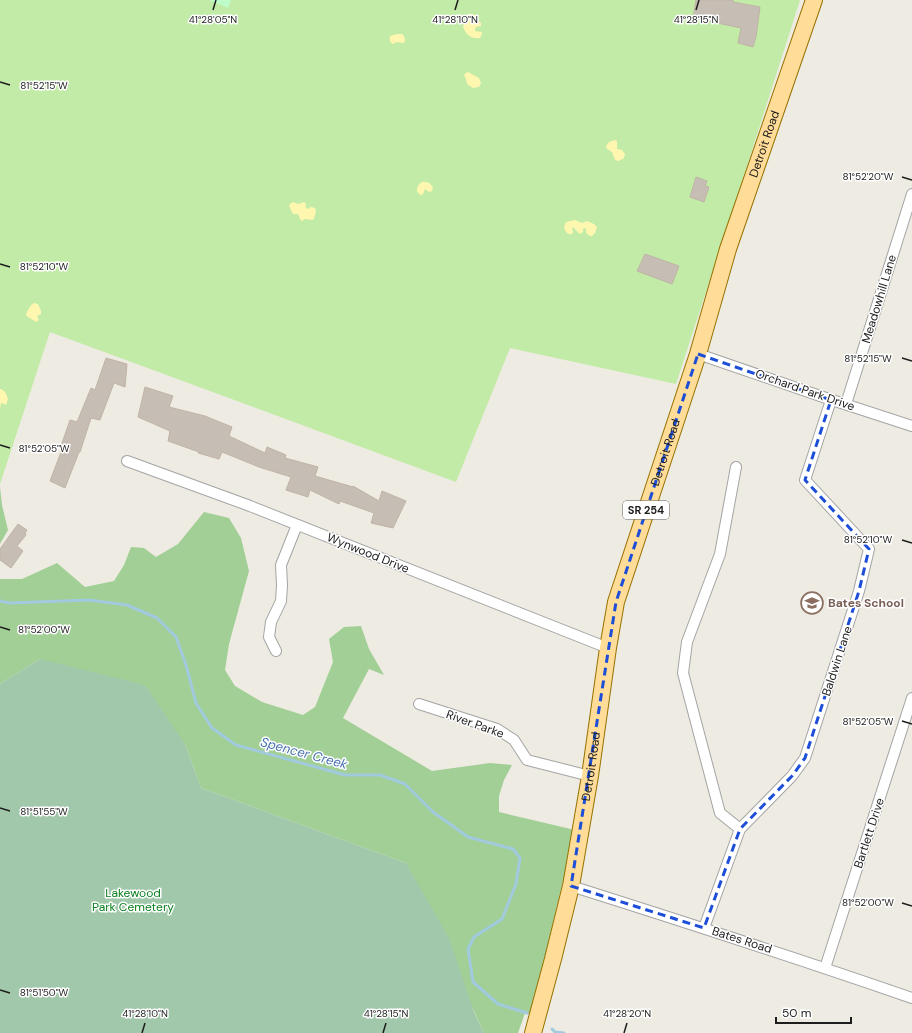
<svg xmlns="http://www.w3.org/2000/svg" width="912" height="1033" font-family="'DM Sans',sans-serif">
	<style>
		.grass { fill: #c1eba6 }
		.forest { fill: #a1cf95 }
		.sand { fill: #fff6af }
		.cemetery { fill: #a2c8ac }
		.park { fill: #bdfbc8 }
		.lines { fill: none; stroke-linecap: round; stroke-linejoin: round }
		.stream { stroke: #a1cade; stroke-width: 3 }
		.building { fill: #c6beb5; stroke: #c0b3a4 }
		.minor-casing { stroke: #a4a4a4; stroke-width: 12 }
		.primary-casing { stroke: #957200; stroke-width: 18 }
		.minor { stroke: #fff; stroke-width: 10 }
		.primary { stroke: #ffdc97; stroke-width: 16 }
		.marked { fill: none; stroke: #1d4ed8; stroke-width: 3; stroke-dasharray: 8 5; stroke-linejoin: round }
		.ticks { fill: none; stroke: #1d1d1d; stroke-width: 1.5 }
		.labels { text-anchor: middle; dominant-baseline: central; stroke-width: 3; stroke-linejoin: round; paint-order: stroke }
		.shield { fill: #fff; stroke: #616161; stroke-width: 1 }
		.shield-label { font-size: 11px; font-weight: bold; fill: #1d1d1d }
		.street-label { font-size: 12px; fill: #1d1d1d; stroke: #fff }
		.education-label { font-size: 12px; font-weight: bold; fill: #785e54; stroke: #fff; text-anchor: start }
		.park-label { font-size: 12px; fill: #087e1d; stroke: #fff }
		.water-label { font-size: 13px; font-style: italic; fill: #4771af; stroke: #fff }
		.ticks-label { font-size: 10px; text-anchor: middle; fill: #1d1d1d; stroke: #fff; stroke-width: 3; stroke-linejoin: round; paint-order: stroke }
	</style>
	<rect width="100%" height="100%" fill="#eeebe2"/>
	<polygon class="grass" points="0,0 800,0 746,169 676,384 510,348 456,482 50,332 0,484"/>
	<g class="forest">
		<polygon points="0,487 2,505 8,530 0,544"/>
		<polygon points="204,512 229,518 241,538 249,571 229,644 225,670 235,686 262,702 303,715 315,707 333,662 329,639 344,627 361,626 369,649 384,675 369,669 343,718 432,771 490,763 512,765 504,780 499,796 499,812 575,830 531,1015 527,1013 510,1008 525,1013 518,1033 484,1033 406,863 201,788 185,744 40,659 0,684 0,579 22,579 57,563 85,587 114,581 124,565 131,547 144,548 156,557 178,544"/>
	</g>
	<g class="sand">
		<path d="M468,14H473L477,17L476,20L479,21L481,23V26L476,27L475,29V31L482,32V34L480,38C472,39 465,35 463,26L466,22L465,17Z"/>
		<path d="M397,34H402L404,36L405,40L404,43H402L397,42L393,44C390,43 389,39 390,36Z"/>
		<polygon points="468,72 479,78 481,83 479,87 473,88 467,84 466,79 464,75 466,73"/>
		<polygon points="615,140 617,141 617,149 622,150 625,154 624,158 619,161 615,160 612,152 607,149 606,146 609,142"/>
		<path d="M422,182C427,181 431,183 433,188L432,191L429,192L425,189L423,194L421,195C414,192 417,185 422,182Z"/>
		<path d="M293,202L298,204C304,202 306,200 306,208L307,209L311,207L315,208L316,211L314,219L312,220L305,219L302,221L300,219L298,214H293L289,206L290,204Z"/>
		<path d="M575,220L582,223L587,221L594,224L597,227L595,233L592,236H590L586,233V229L585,228L583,229V232L580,234L573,227L572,229L573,232L572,234C567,235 565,231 564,227L566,222Z"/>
		<path d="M34,303L38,304L41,311V314L37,316L39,320L36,322L28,317L26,315C27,311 31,304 34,303Z"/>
		<path d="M0,389C5,390 7,395 8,399L6,405L2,403H1L0,409Z"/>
	</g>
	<polygon class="cemetery" points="40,659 145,685 185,744 201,788 406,863 449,938 474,1012 484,1033 0,1033 0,684"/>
	<polygon class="park" points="209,0 231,0 228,8"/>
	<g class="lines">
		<g class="stream">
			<polyline points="0,601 10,603 89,600 127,605 157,618 176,637 186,665 196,703 212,728 236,745 345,775 380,775 405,784 433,812 468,837 513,849 520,858 516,884 502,919 474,937 468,949 473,982 498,1004 527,1013"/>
			<polyline points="552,1029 555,1032 564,1033"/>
		</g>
	</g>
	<g class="building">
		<polygon points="696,0 733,0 733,2 760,7 756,37 753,47 738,43 741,28 693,18"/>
		<polygon points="696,177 707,181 705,186 709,187 704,202 690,197"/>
		<polygon points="645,254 679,266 672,284 637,271"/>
		<polygon points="106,358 127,364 125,387 114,383 100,420 91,418 80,452 79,452 65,488 50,481 63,447 61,446 70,420 77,422 91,388 95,390"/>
		<polygon points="145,387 173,396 169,407 205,416 232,427 229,436 265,453 267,447 286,455 285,458 318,467 315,476 353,487 353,486 379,501 382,491 406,501 393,528 371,523 374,513 340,501 339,504 310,490 308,497 286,490 291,477 259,467 222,452 219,459 198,453 199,452 168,441 170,431 138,417"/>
		<polygon points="18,524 27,530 25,533 26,535 17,546 23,551 11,568 0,560 0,549"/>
	</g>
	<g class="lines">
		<g class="minor-casing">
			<g id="minor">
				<polyline points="698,354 826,398 912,426"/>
				<polyline points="846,404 912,194"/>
				<polyline points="127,461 250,506 608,648"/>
				<polyline points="736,467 720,554 687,642 683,673 720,813 740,829"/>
				<polyline points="276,651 269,637 271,622 281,601 282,585 281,565 297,525"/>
				<polyline points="419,704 497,729 514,740 527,760 590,776"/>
				<path d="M571,886C685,922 799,959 912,998"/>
				<polyline points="704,928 740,829 792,776 805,758 859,591 869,549 805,480 831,400"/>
				<polyline points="825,968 912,698"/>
			</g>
		</g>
		<g class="primary-casing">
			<g id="primary">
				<path id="s1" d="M533,1033L553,959L571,886L590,776L608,648L616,602L698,354L728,249L814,0"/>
			</g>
		</g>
		<use href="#minor" class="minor"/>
		<use href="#primary" class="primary"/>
	</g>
	<path class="marked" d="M698,354L831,400L805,480L869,549L859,591L805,758L792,776L740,829L704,928L571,886L616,602Z"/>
	<path class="ticks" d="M213,10L216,0M455,10L458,0M696,10L699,0M0,82L10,85M902,177L912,180M0,264L10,267M902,358L912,361M0,445L10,448M902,540L912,543M0,627L10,630M902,721L912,724M0,808L10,811M902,903L912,906M0,990L10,993M142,1033L145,1023M383,1033L386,1023M624,1033L627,1023"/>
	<defs>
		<g id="school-ring" transform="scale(1.15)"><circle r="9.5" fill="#fff" stroke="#8d6e63" stroke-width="1.5"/><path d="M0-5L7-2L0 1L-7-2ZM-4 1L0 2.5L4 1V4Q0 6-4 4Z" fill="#8d6e63"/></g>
	</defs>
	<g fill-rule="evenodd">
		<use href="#school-ring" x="812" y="603"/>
	</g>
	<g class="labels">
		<rect class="shield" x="623" y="501" width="46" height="18" rx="3"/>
		<g class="shield-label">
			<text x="646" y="510">SR 254</text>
		</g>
		<g class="street-label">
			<text stroke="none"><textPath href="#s1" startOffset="921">Detroit Road</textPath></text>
			<text transform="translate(879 299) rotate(-73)">Meadowhill Lane</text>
			<text transform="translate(805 390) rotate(19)">Orchard Park Drive</text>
			<text stroke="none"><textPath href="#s1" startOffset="597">Detroit Road</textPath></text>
			<text transform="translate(368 553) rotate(22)">Wynwood Drive</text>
			<text transform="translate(837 661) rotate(-72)">Baldwin Lane</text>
			<text transform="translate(475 724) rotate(20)">River Parke</text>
			<text stroke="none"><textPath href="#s1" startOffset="273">Detroit Road</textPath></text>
			<text transform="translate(869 833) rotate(-72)">Bartlett Drive</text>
			<text transform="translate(742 940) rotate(18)">Bates Road</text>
		</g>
		<g class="education-label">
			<text x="828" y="603">Bates School</text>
		</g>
		<g class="park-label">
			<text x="133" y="893">Lakewood<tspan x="133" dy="14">Park Cemetery</tspan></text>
		</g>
		<g class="water-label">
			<text transform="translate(304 753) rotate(15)">Spencer Creek</text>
		</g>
	</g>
	<g class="ticks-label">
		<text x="213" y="23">41°28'05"N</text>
		<text x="455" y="23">41°28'10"N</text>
		<text x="696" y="23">41°28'15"N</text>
		<text x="44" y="89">81°52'15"W</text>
		<text x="868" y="180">81°52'20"W</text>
		<text x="44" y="270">81°52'10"W</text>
		<text x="868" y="362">81°52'15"W</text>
		<text x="44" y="452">81°52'05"W</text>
		<text x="868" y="543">81°52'10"W</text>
		<text x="44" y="633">81°52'00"W</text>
		<text x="868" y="725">81°52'05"W</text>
		<text x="44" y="815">81°51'55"W</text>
		<text x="868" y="906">81°52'00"W</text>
		<text x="44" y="996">81°51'50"W</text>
		<text x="145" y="1017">41°28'10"N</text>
		<text x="386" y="1017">41°28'15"N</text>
		<text x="627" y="1017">41°28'20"N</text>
	</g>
	<path d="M776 1017v6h75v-6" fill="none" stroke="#1d1d1d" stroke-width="2"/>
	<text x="782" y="1017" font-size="12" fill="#1d1d1d" stroke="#ffffff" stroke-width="3" paint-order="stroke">50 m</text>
</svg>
